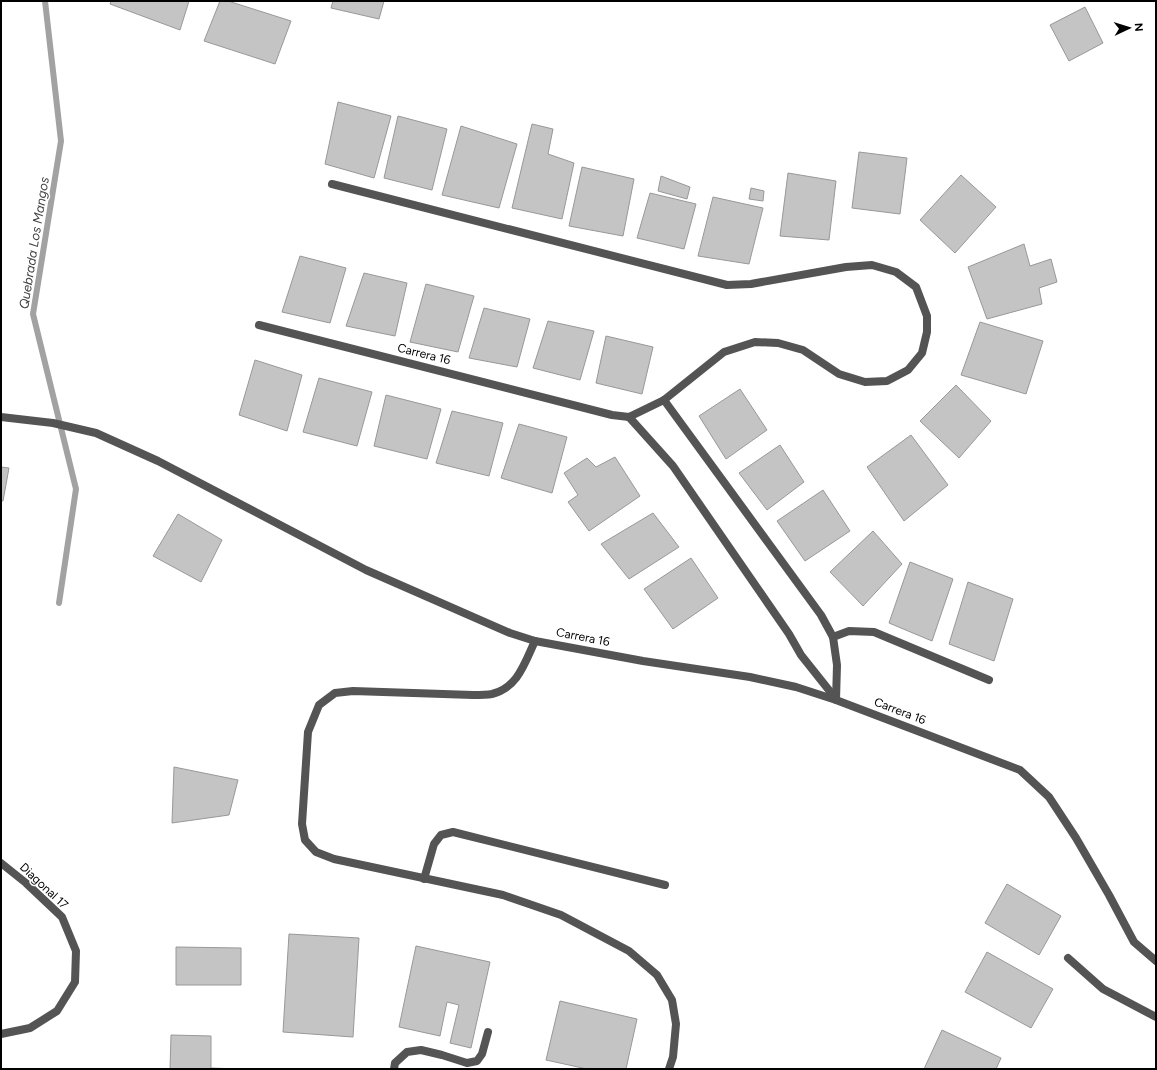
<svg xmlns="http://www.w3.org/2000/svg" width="1157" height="1070" font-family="Figtree,sans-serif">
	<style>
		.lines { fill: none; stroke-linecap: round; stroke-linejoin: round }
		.stream { stroke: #a2a2a2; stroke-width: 6 }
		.building { fill: #c4c4c4; stroke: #989898 }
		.service { stroke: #545454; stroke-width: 8 }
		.minor { stroke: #545454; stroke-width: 8 }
		.labels { text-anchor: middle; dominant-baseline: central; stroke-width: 3; stroke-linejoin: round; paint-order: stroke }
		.street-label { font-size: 12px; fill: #000; stroke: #fff }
		.water-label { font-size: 13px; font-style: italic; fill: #434343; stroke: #fff }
	</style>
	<rect width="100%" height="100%" fill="#fff"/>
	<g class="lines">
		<polyline class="stream" points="45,1 61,141 33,314 76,489 59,603"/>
	</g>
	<g class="building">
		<polygon points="111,1 189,1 180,30 110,4"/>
		<polygon points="220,1 228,1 291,21 275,64 204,41"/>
		<polygon points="333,1 384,1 379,19 331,8"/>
		<polygon points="1085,7 1103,43 1069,61 1050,25"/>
		<polygon points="338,102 391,116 374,178 325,164"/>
		<polygon points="398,116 447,129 432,190 384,178"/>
		<polygon points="532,124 553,129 548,154 574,163 562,219 512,208"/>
		<polygon points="461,126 517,144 499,208 442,195"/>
		<polygon points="859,152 907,158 900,214 852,208"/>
		<polygon points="582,167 634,179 623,236 569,226"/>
		<polygon points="788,173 836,181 829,240 780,236"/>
		<polygon points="961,175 996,207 955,253 920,220"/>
		<polygon points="661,176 690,187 687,199 658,191"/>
		<polygon points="751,188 764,191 763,201 749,199"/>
		<polygon points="650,193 696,204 684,249 637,238"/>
		<polygon points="713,197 763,208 749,264 698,256"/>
		<polygon points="1024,244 1030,266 1051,259 1057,282 1039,288 1042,304 987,319 968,267"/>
		<polygon points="300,256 346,268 330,323 282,312"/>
		<polygon points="364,273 407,283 395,336 346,326"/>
		<polygon points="426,284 474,296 458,352 410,342"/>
		<polygon points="484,308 530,319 517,367 469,358"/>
		<polygon points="548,321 594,331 580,380 533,368"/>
		<polygon points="980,322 1043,341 1026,394 961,375"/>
		<polygon points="606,336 653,347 642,394 596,383"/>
		<polygon points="255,360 302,375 287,431 239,415"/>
		<polygon points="319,378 372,392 357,446 303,432"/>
		<polygon points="956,385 991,421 959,458 920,421"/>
		<polygon points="740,389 767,430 726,459 699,416"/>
		<polygon points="386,395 441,409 427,459 374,446"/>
		<polygon points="452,411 503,423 489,476 436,463"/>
		<polygon points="519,424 567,437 552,493 501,478"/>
		<polygon points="911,435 948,485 904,521 867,467"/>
		<polygon points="780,445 804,482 767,510 739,473"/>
		<polygon points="615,457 640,496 589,531 568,502 578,495 564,473 587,458 596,467"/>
		<polygon points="1,467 9,468 3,501 1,501"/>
		<polygon points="823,490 850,531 805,561 777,521"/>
		<polygon points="653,513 679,547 629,579 601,544"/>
		<polygon points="178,514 222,540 201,582 153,556"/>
		<polygon points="873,531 902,564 863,606 830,572"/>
		<polygon points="691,558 718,598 673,629 644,589"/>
		<polygon points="910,562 953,579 932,641 889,623"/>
		<polygon points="968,582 1013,599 994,661 949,644"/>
		<polygon points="174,767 238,780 229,815 172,823"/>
		<polygon points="1007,884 1061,916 1039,955 985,923"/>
		<polygon points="289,934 359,938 353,1037 283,1032"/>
		<polygon points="416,946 490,962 471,1048 450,1043 459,1005 447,1002 440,1036 399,1027"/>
		<polygon points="176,947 241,948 241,985 176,985"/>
		<polygon points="987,952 1053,989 1031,1028 965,992"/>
		<polygon points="560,1001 637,1019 626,1069 587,1069 546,1060"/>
		<polygon points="942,1030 1001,1058 996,1069 924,1069"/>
		<polygon points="171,1035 211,1036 211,1068 237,1069 170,1069"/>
	</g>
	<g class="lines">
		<g class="service">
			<polyline points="833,637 849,631 874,632 989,680"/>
			<polyline points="394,1069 395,1063 407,1052 421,1050 442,1055 467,1063 477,1061 482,1054 488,1032"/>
		</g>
		<g class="minor">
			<polyline points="332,184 727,285 751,284 846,267 872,265 896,272 916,287 927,316 927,332 922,353 908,370 887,381 865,382 839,374 803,350 778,343 755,342 724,352 664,400 629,417"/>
			<polyline points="259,325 612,415 629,417"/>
			<polyline points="664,400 821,615 833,637 837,665 836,700"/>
			<polyline points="1,417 53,423 96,433 158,461 366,570 510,633 535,641 643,661 750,677 796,687 836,700 1020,770 1049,797 1076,838 1109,895 1134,942 1156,961"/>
			<polyline points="629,417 673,466 789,634 801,655 836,699"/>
			<path d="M535,641C525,662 518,688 492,694C486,695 479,695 473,695L353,691L335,693L319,705L308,732L302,824L305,840L316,852L334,859L503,895L561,915L629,951L657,975L672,1000L676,1024L673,1057L669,1069"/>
			<polyline points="1,863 26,883 62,917 76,951 75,982 57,1011 30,1028 1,1034"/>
			<polyline points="424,879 434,844 441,835 453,832 665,885"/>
			<polyline points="1068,958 1103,989 1156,1017"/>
		</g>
	</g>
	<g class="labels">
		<g class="street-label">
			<text transform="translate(424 354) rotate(14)">Carrera 16</text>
			<text transform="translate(583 637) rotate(11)">Carrera 16</text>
			<text transform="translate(900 711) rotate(21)">Carrera 16</text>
			<text transform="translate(44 886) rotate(43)">Diagonal 17</text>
		</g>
		<g class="water-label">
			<text transform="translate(34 243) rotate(-81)">Quebrada Los Mangos</text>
		</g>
	</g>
	<rect width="1157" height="1070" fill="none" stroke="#000000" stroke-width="4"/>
	<g transform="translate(1129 28) rotate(86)" stroke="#ffffff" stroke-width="3" paint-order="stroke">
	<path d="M0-3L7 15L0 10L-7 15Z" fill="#000000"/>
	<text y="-6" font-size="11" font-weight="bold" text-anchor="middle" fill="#000000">N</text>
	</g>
</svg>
